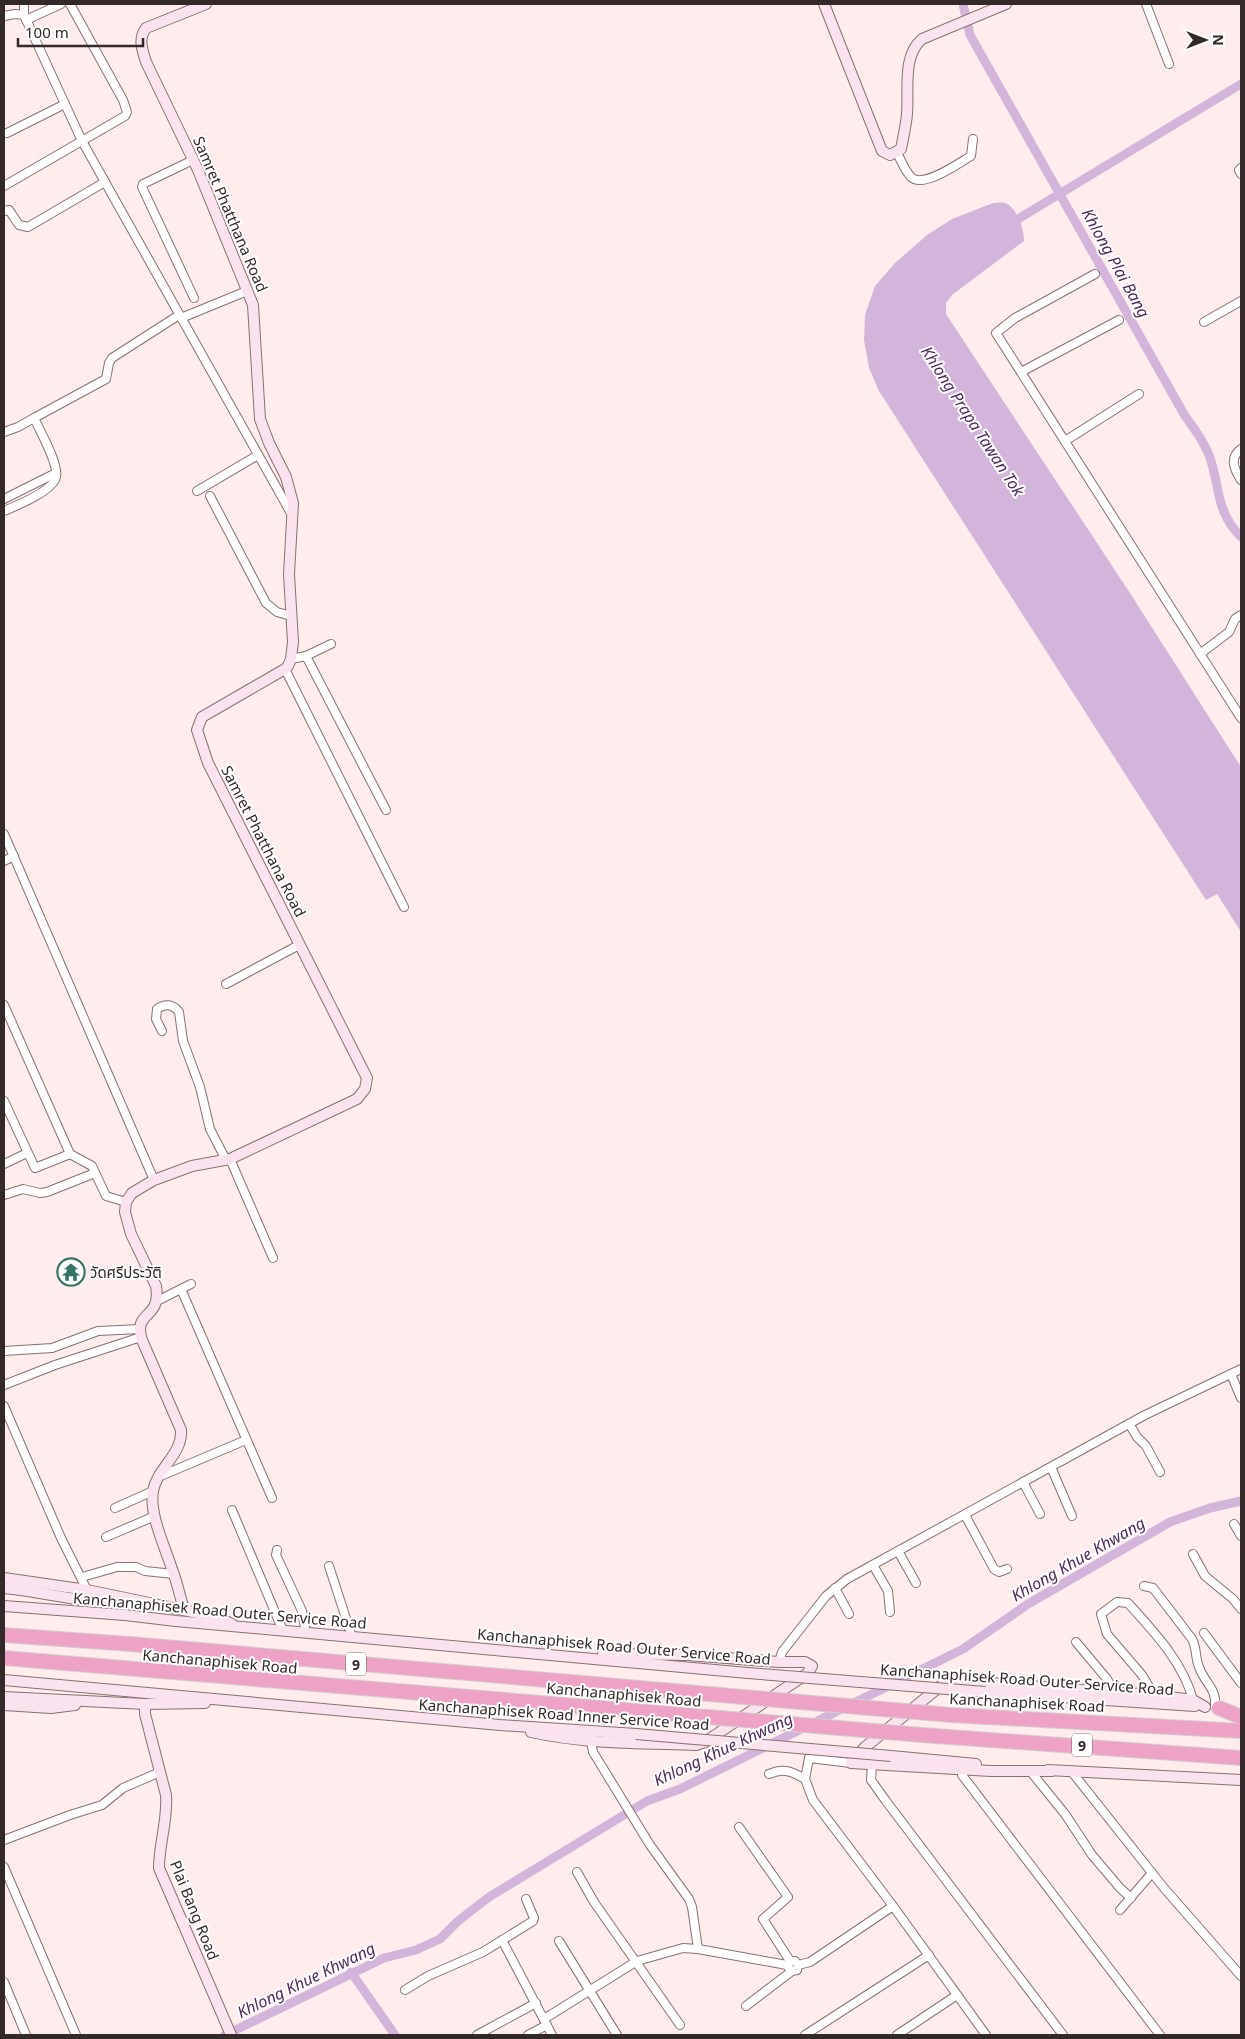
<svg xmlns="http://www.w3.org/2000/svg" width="1245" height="2039" font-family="'Noto Sans','Noto Sans Thai',sans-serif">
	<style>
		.water { fill: #d3b5db }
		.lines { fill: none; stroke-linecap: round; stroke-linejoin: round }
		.canal { stroke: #d3b5db; stroke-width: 9 }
		.street-casing { stroke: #88706f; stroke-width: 10 }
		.secondary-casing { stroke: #88706f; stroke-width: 12 }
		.highway-casing { stroke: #d2d0d0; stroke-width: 16 }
		.street { stroke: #fff; stroke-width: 8 }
		.secondary { stroke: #fae3ee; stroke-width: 10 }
		.highway { stroke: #eea2c6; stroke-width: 14 }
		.secondary-bridge-casing { stroke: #88706f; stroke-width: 12; stroke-linecap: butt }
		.highway-bridge-casing { stroke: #d2d0d0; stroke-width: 16; stroke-linecap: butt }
		.secondary-bridge { stroke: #fae3ee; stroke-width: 10 }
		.highway-bridge { stroke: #eea2c6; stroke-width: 14 }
		.labels { text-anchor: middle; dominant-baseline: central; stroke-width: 4; stroke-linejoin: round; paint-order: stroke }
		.shield { fill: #fff; stroke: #706969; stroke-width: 1 }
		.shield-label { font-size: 14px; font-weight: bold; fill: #332929 }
		.street-label { font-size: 15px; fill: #332929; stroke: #fff }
		.poi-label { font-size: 15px; fill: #332929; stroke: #fff; text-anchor: start }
		.water-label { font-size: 16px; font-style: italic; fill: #4f2a5a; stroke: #fff }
	</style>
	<rect width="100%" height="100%" fill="#feedec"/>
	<path class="water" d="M993,203C996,203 1002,202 1005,203C1016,206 1025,231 1024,241L952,295L946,303V314L1128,590L1241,767V932L1217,894L1206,900L879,391L869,368L864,340L865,315L875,286L895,263L927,235L952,219Z"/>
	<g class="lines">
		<g class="canal">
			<path d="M963,4L970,35L1185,416C1195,429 1203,440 1209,455C1221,487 1214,509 1241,537"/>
			<polyline points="1008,225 1241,84"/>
			<polyline points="351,1972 395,2035"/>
			<polyline points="225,2035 384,1958 416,1950 440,1939 458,1921 489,1897 647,1801 680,1789 963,1649 1028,1604 1170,1522 1210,1508 1241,1501"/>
		</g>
		<g class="street-casing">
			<g id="street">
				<polyline points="24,4 24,15"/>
				<polyline points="1146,4 1169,64"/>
				<polyline points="4,16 15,14 24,15 82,141 292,515"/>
				<polyline points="26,20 61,4"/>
				<polyline points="7,133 65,104"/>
				<path d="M897,153C901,160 905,171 911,177C923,189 959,163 971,156L973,139"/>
				<polyline points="193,160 143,184 142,187 194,298"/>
				<polyline points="1241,168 1239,170 1241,174"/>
				<polyline points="4,186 125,116 127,112 123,100 70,4"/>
				<polyline points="4,211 9,210 19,225 28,227 105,182"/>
				<polyline points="1095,274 1015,318 996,333 1241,718"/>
				<polyline points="181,318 247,291"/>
				<polyline points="1204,322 1241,301"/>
				<polyline points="1021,372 1119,320"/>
				<polyline points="34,418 106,379 109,363 112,358 179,315"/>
				<path d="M4,432L18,427L34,418C40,431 59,464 56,477C53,491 16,506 4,511"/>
				<polyline points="1065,441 1139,394"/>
				<path d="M1241,449C1229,458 1234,469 1241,480"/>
				<polyline points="197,491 258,455"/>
				<polyline points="210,496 266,603 277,612 291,616"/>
				<polyline points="4,499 56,473"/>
				<polyline points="1200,654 1229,632 1235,619 1241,615"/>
				<polyline points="306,656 386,810"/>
				<polyline points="291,659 306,656 331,644"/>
				<polyline points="285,669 404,907"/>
				<polyline points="4,834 154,1180"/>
				<polyline points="4,861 14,856"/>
				<polyline points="226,984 299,945"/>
				<polyline points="4,1005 70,1154 92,1166 106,1196 126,1202"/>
				<path d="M162,1031L156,1019L157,1009C165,1003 173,1004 179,1012L183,1041L200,1087L210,1129L226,1160"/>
				<polyline points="4,1101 35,1168 70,1154"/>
				<polyline points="230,1159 273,1258"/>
				<polyline points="4,1164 27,1153"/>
				<polyline points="4,1195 23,1189 40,1193 47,1192 95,1173"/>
				<polyline points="181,1289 272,1498"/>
				<polyline points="157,1301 191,1284"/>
				<polyline points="4,1351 52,1348 98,1331 140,1329"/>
				<polyline points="1231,1374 1241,1398"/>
				<polyline points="4,1385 55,1365 141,1337"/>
				<polyline points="4,1406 61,1538 87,1590"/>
				<polyline points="1130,1425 1137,1437 1146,1446 1160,1472"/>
				<polyline points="1051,1467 1072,1516"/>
				<polyline points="159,1474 163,1475 246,1440"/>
				<polyline points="1023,1482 1040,1514"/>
				<polyline points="115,1508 153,1491"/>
				<polyline points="232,1510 283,1631"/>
				<polyline points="965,1515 994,1569 999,1572 1007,1569"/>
				<polyline points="1234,1524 1241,1536"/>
				<polyline points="106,1537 155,1516"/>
				<polyline points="277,1550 276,1555 302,1611 306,1633"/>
				<polyline points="898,1551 916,1583"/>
				<polyline points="1193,1554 1205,1576 1233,1599 1241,1609"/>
				<polyline points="873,1565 888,1591 890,1612"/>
				<polyline points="329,1566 352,1637"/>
				<polyline points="82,1577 117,1567 136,1567 145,1571 174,1574"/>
				<path d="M1144,1586L1153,1588L1192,1639C1197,1648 1195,1658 1199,1667C1205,1684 1217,1688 1215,1707"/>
				<polyline points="835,1588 849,1614"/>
				<polyline points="1204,1633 1241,1683"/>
				<polyline points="1076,1642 1107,1679 1114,1692"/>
				<polyline points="779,1662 782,1652 826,1596 847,1579 1145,1415 1241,1369"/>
				<path d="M1154,1695L1142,1675L1107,1634L1101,1614L1117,1602L1128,1603C1154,1632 1183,1662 1193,1700"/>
				<polyline points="591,1741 593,1752 650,1845 689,1899 692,1907 698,1949"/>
				<polyline points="851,1763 809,1758 805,1779 813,1800 893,1906 986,2035"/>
				<polyline points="872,1765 871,1780 886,1801 1063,2035"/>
				<polyline points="962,1770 962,1775 1160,2035"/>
				<polyline points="1031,1772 1065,1814 1092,1855 1120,1888 1131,1898"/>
				<polyline points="1072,1772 1164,1888 1241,1976"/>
				<path d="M769,1774C784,1768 791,1771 805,1779"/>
				<polyline points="739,1827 788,1897 763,1919 790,1961"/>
				<polyline points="4,1840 70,1815 102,1805 123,1788 160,1772"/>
				<polyline points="4,1867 76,2035"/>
				<polyline points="577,1872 594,1902 680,2025"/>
				<polyline points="1120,1910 1152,1873"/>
				<polyline points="502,1940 552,2035"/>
				<polyline points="559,1941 617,2035"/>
				<polyline points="798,1965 795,1961 792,1961 788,1963 788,1967 792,1971 797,1970 798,1965 810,1962 893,1906"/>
				<polyline points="4,1982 26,2035"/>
				<polyline points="405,1990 428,1976 483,1952 533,1921 534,1918 526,1899"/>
				<polyline points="746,2006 792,1971"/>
				<polyline points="544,2019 637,1961 683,1948 698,1949 787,1965"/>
				<polyline points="477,2035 536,2003"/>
				<polyline points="528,2035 547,2025"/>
				<polyline points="805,2035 929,1955"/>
				<polyline points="897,2035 957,1995"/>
			</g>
		</g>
		<g class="secondary-casing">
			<g id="secondary">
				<path d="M824,4L882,151L890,155L901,149C903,138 906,126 907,114C909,90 902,56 922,39L1006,4"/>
				<polyline points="4,1578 87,1590 217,1617 232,1624"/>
				<path d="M4,1588C46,1592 91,1605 133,1604"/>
				<polyline points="4,1606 125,1615 176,1621 748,1673"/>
				<path d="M184,1610C180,1596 177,1582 172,1569C165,1547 149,1514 153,1491C157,1468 183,1454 181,1430L142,1340C141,1337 140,1332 140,1328C141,1312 161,1315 156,1286L131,1234L125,1212L126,1202L132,1193L154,1180L192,1166L230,1159L357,1099L365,1089L367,1078L208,763L197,730L202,717L285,669L288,666L291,659L293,642L289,574L293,503L286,477L269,443L260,419L253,305L198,170L146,62C142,49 138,39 146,28L206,4"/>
				<polyline points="4,1680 500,1725 636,1734"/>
				<polyline points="985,1692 1195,1706"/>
				<polyline points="4,1697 145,1704 205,1703"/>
				<path d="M145,1704V1714L166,1795C168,1820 159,1843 159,1868L231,2035"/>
				<polyline points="4,1705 51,1708 75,1705"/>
				<path d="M531,1732C585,1744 640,1743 696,1745L705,1742L808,1673L812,1666L805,1662H779L687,1655L603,1654"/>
				<polyline points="891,1756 976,1764"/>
				<polyline points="1048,1770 1241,1780"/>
				<polyline points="1052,1771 991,1771 851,1763 864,1748 948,1680 1154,1695 1193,1700 1205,1707"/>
			</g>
		</g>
		<g class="highway-casing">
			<g id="highway">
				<polyline points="4,1635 130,1644 709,1694"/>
				<polyline points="4,1658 673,1714"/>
				<polyline points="1219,1708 1241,1717"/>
				<polyline points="951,1715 1241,1731"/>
				<polyline points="922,1735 1241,1758"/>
			</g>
		</g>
		<use href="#street" class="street"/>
		<use href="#secondary" class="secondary"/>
		<use href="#highway" class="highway"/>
		<g class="secondary-bridge-casing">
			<g id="secondary-bridge">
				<polyline points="748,1673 985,1692"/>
				<polyline points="636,1734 891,1756"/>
			</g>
		</g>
		<g class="highway-bridge-casing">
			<g id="highway-bridge">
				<polyline points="709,1694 951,1715"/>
				<polyline points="673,1714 922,1735"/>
			</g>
		</g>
		<use href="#secondary-bridge" class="secondary-bridge"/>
		<use href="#highway-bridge" class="highway-bridge"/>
	</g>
	<defs>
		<g id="temple-ring" transform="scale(1.4375)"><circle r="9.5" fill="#fff" stroke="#337465" stroke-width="1.5"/><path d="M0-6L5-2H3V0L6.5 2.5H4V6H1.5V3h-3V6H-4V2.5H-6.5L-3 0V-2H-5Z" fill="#337465"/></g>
	</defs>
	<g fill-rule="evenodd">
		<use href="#temple-ring" x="71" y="1272"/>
	</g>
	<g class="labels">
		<g class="shield">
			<rect x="346" y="1652.5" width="20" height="23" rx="4"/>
			<rect x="1072" y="1733.5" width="20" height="23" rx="4"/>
		</g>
		<g class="shield-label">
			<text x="356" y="1664">9</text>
			<text x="1082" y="1745">9</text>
		</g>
		<g class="street-label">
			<text transform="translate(231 214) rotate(67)">Samret Phatthana Road</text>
			<text transform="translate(264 841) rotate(63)">Samret Phatthana Road</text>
			<text transform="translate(220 1610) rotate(5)">Kanchanaphisek Road Outer Service Road</text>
			<text transform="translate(624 1646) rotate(5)">Kanchanaphisek Road Outer Service Road</text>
			<text transform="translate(220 1661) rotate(5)">Kanchanaphisek Road</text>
			<text transform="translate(1027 1679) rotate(4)">Kanchanaphisek Road Outer Service Road</text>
			<text transform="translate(624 1694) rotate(5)">Kanchanaphisek Road</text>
			<text transform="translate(1027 1702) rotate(3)">Kanchanaphisek Road</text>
			<text transform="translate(564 1714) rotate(4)">Kanchanaphisek Road Inner Service Road</text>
			<text transform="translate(195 1910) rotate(68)">Plai Bang Road</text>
		</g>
		<g class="poi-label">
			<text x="90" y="1272">วัดศรีประวัติ</text>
		</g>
		<g class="water-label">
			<text transform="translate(1116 263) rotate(61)">Khlong Plai Bang</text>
			<text transform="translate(973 421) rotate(57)">Khlong Prapa Tawan Tok</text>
			<text transform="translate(1078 1559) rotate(-30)">Khlong Khue Khwang</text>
			<text transform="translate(723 1749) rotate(-25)">Khlong Khue Khwang</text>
			<text transform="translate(306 1980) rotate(-26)">Khlong Khue Khwang</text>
		</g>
	</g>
	<rect width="1245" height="2039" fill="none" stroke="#332929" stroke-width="10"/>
	<g transform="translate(1205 40) rotate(90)" stroke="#ffffff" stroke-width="4" paint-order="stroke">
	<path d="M0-4L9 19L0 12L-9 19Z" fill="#332929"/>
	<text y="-8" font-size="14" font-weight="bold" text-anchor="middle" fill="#332929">N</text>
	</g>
	<path d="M18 38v8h125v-8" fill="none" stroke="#332929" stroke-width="2.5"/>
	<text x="25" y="38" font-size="15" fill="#332929" stroke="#ffffff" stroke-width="4" paint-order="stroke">100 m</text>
</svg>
